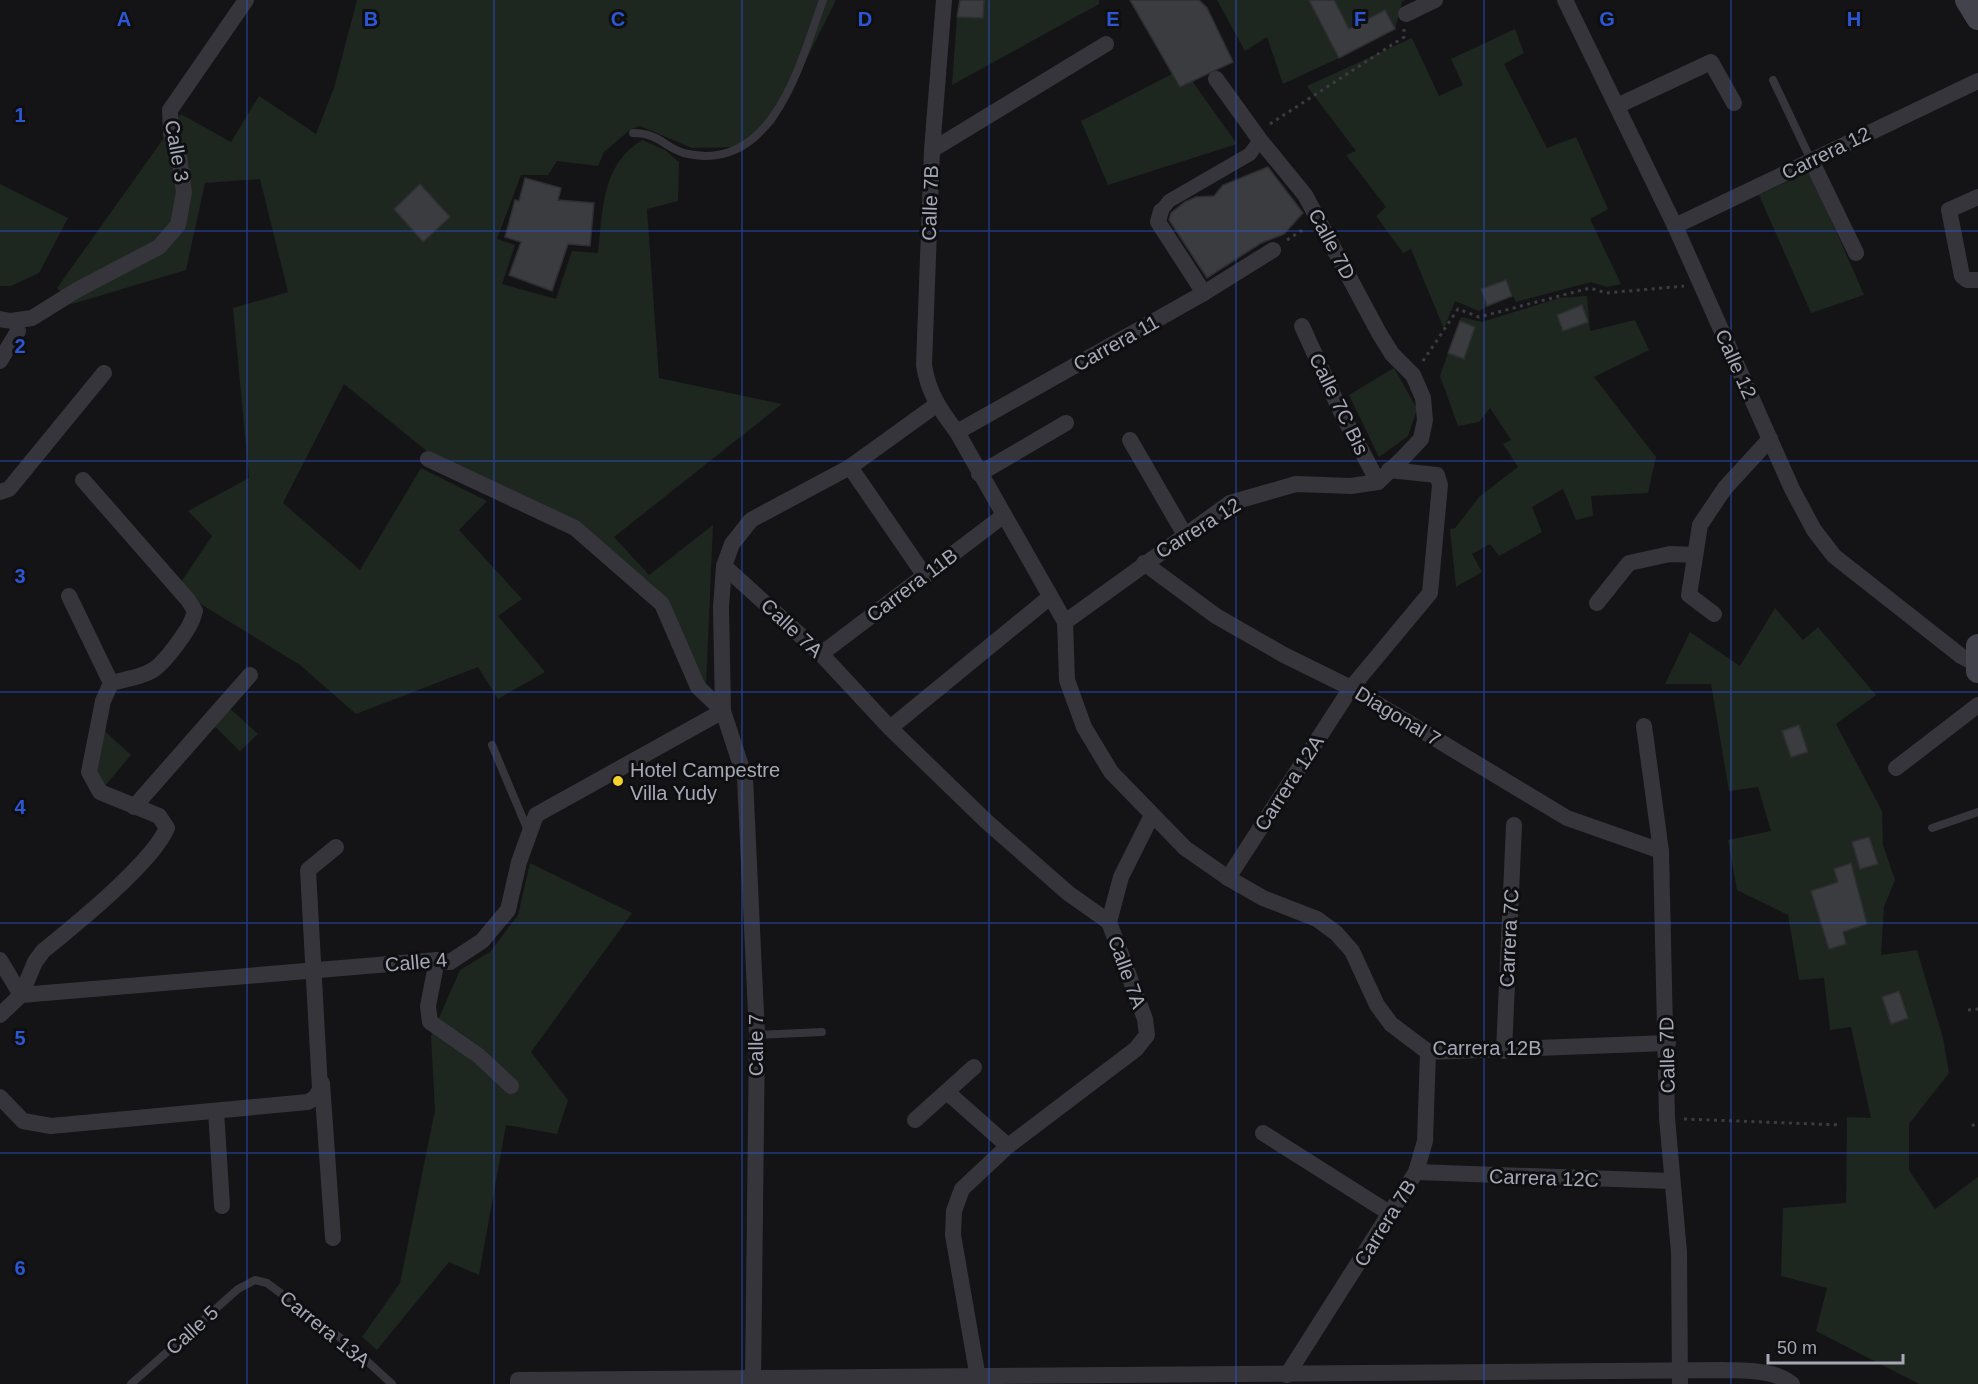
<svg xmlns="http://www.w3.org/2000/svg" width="1978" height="1384" viewBox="0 0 1978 1384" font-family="Arial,sans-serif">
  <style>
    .green { fill: #1e2620 }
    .building { fill: #3b3c40; stroke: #2f2e32; stroke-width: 1.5 }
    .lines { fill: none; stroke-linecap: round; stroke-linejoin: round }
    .path { stroke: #3b3c42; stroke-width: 3; stroke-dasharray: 3 4.5; stroke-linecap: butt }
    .service { stroke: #35353b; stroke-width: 8 }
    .pedestrian { stroke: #35353b; stroke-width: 14 }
    .minor { stroke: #35353b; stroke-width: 16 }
    .secondary { stroke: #43444b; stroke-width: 24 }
    .grid { fill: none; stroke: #2b57d5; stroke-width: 1.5; stroke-opacity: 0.55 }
    .poi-dot { fill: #f3d12e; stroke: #0f0f11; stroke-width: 2 }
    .labels { text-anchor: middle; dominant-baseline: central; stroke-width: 6; stroke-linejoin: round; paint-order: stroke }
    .street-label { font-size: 20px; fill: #a5a8b6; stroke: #0f0f11 }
    .poi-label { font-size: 20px; fill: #a5a8b6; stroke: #0f0f11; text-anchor: start }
    .grid-label { font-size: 20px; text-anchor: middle; font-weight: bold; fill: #2b57d5; stroke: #0f0f11; stroke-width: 6; stroke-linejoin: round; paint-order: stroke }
  </style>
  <rect width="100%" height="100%" fill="#141416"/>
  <!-- green -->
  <g class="green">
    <path d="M357,0H836L774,124L740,147L692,148L640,126L631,129L604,152L598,166L557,161L548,175H521L497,239L515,245L502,284L556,299L572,251L598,253C603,210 601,165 642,140L665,150L679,162L678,201L647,209L659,378L782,404L614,537L649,575L713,525L706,686L668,598L662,600L575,524L428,452L344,384L283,503L360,570L421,468L487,501L459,530L522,599L498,616L545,672L498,699L478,667L356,714L300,665L196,601L179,585L212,536L188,511L249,478L233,308L288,292L260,179L205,183L186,270L72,304L57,288L181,114L231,142L259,96L316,134L334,88Z"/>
    <polygon points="984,0 1099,0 1099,4 952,85 957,17"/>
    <polygon points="1217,0 1309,0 1339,58 1283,84 1267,37 1245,51"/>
    <polygon points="1334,0 1405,0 1402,2 1395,29 1385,10 1349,29"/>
    <polygon points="1515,29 1524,53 1504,64 1547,148 1576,137 1608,209 1590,219 1621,284 1607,287 1591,282 1516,302 1505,280 1481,289 1487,306 1479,311 1455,301 1444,329 1411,249 1403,253 1376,216 1386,207 1346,155 1356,151 1307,86 1412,38 1439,96 1463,85 1451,59"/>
    <polygon points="1174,73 1180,87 1192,81 1237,144 1108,185 1081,121"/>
    <polygon points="1810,171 1864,295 1811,313 1759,195"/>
    <polygon points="0,184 68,218 39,273 11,286 0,286"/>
    <polygon points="1587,296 1590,331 1635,320 1649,350 1594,377 1656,457 1648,493 1591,496 1593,516 1576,520 1563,489 1532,507 1542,532 1499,556 1490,544 1472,554 1482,572 1456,587 1450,529 1455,528 1480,496 1518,467 1503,444 1511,440 1490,408 1479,422 1458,426 1440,376 1448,353 1464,359 1475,328 1460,321 1461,317 1482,322 1559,298"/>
    <polygon points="1394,368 1417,409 1408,436 1379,457 1349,395"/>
    <polygon points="1775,608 1803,640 1818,627 1876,695 1836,724 1882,811 1883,845 1895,880 1884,907 1881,955 1917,950 1943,1038 1949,1073 1909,1124 1909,1170 1935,1209 1978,1177 1978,1384 1919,1384 1816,1331 1827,1288 1781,1276 1783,1208 1846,1203 1847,1117 1871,1118 1851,1027 1830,1030 1824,978 1799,980 1788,915 1737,890 1728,840 1771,831 1758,787 1729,791 1711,684 1665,684 1690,632 1740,666"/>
    <polygon points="225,704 258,734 240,751 209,721"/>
    <polygon points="98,725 131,755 100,792 89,772"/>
    <polygon points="530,863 632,913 531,1052 568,1100 557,1134 506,1125 479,1275 449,1262 377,1350 362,1337 400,1283 435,1110 431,1036 460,970 490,952 518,915"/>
  </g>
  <!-- building -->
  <g class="building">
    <polygon points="960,0 984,0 983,18 957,17"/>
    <polygon points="1130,0 1199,0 1207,8 1233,62 1180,87"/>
    <polygon points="1309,0 1334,0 1349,29 1385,10 1395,29 1339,58"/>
    <polygon points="1268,167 1303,213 1284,234 1261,243 1207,278 1169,220 1171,213 1185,202 1196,197 1214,196 1223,185"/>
    <polygon points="525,178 561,188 558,200 594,203 590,246 568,244 552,291 509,275 521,242 505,237 515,200 519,201"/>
    <polygon points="420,184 450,217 423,242 394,209"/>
    <polygon points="1506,280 1512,296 1487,306 1481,289"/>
    <polygon points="1582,305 1588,322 1563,331 1557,315"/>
    <polygon points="1460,321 1475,327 1464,359 1448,353"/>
    <polygon points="1799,725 1808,752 1791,757 1782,731"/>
    <polygon points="1869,837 1878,864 1860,869 1852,842"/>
    <polygon points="1851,863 1867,924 1843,932 1846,944 1829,949 1811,891 1838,882 1834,869"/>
    <polygon points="1899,991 1908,1018 1891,1024 1882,997"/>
  </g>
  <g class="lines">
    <!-- path -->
    <g class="path">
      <polyline points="1270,124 1404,37 1404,29"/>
      <polyline points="1287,240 1304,229"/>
      <polyline points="1423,361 1458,309 1479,317 1590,288 1606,293 1684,286"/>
      <polyline points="1968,1010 1978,1009"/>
      <polyline points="1684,1119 1841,1125"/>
      <polyline points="1972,1126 1978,1122"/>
    </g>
    <!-- service -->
    <g class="service">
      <polyline points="1773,80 1811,160"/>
      <path d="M633,133C661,133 666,150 688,154C774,172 801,61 823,0"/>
      <polyline points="492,745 529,833"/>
      <polyline points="1932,828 1978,812"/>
      <polyline points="757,1035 822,1032"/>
      <polyline points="131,1384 238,1289 255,1280 267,1283 346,1342 392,1384"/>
    </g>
    <!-- pedestrian -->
    <polyline class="pedestrian" points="1161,211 1169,201 1250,154 1260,140"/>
    <!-- minor -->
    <g class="minor">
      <path d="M944,0L932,150L924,365C928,392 940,410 957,432L1065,622L1067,680L1084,727L1111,772L1185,848L1228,878L1263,898L1317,919L1336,933L1352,951L1377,1005L1391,1024L1428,1052L1668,1043"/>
      <polyline points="1565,0 1675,226 1792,489 1814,530 1834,556 1961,656 1976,664"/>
      <polyline points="1406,14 1435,0"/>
      <polyline points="1617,106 1711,62 1734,103"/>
      <polyline points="932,150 1106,44"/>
      <polyline points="1811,160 1856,253"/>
      <polyline points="1978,197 1949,210 1962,276 1967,280 1978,280"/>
      <polyline points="1161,211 1158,222 1204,293"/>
      <polyline points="1675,226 1978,81"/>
      <polyline points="0,319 11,321 32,318 77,290 159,247 178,225 184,192 179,156 171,134 170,110 246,0"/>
      <polyline points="1302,326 1341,412 1378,482"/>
      <polyline points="0,361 18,331"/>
      <polyline points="957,432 1204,293 1273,250"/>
      <polyline points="1130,440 1185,535"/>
      <polyline points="428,459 575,528 662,604 698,687 723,711"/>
      <polyline points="850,467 925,576"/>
      <polyline points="979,474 1066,423"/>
      <path d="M83,480L188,600L195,611C192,623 187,630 180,640C155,675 152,673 111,683"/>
      <polyline points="0,492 9,489 104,373"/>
      <polyline points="1144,563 1216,616 1284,655 1351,688 1567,818 1661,851"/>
      <polyline points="724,566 821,654 890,728 986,821 1068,893 1109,922 1145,1019 1147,1035 1136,1049 1008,1146 962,1189 954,1211 953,1235 979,1384"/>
      <polyline points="1597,603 1629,563 1670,554 1695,555"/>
      <polyline points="1714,614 1689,595 1700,525 1725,488 1770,439"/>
      <polyline points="1065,622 1230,503 1296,484 1351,486 1378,482 1402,459 1421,439 1425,420 1423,398 1413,375 1392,354 1379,333 1305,195 1260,140 1216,79"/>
      <polyline points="821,654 1003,516"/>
      <polyline points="1644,726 1661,851 1667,1118 1679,1252 1680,1384"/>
      <polyline points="890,728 1050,597"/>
      <polyline points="1896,768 1978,705"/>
      <polyline points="134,807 250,675"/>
      <polyline points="1228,878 1351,688 1430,593 1440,485 1437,475 1389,470"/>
      <polyline points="1109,922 1121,877 1152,815"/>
      <polyline points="0,960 21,995"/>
      <polyline points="437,960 428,1006 430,1022 479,1056 511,1086"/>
      <path d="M21,995L35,962L43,951C75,925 152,863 167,828L159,816L100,792L89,772L103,701L111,683L69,596"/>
      <polyline points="0,1015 21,995 437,960 450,962 482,941 508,910 519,862 536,815 723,711"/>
      <polyline points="1504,1051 1514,825"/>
      <polyline points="322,1083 333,1238"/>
      <polyline points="947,1092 1008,1146"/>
      <polyline points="0,1097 23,1121 51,1126 308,1102 316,1097 320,1089 308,870 336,847"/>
      <polyline points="216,1111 222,1206"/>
      <polyline points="915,1120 974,1067"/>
      <polyline points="1263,1133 1391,1214"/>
      <polyline points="1416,1172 1671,1181"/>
      <polyline points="1287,1375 1416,1172 1425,1141 1428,1052"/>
      <path d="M518,1384V1380L1723,1370C1744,1371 1774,1369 1792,1384"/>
      <polyline points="753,1384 757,1035 745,778 723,711 721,607 724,566 732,544 751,520 850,467 936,405"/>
    </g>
    <!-- secondary -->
    <g class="secondary">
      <polyline points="1967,0 1978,18"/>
      <polyline points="1978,646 1978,671"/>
    </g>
  </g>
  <!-- grid -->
  <path class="grid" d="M247,0V1384M494,0V1384M742,0V1384M989,0V1384M1236,0V1384M1484,0V1384M1731,0V1384M0,231H1978M0,461H1978M0,692H1978M0,923H1978M0,1153H1978"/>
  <!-- markers -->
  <circle class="poi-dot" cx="618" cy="781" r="6"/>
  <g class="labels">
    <!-- street labels -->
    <g class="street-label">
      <text transform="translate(177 151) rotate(80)">Calle 3</text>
      <text transform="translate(1826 153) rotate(-26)">Carrera 12</text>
      <text transform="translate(930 203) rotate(-88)">Calle 7B</text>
      <text transform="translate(1332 244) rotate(62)">Calle 7D</text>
      <text transform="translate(1116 343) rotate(-29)">Carrera 11</text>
      <text transform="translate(1736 364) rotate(66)">Calle 12</text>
      <text transform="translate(1339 404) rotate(64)">Calle 7C Bis</text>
      <text transform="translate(1198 528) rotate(-32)">Carrera 12</text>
      <text transform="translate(912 585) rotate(-37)">Carrera 11B</text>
      <text transform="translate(792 628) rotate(43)">Calle 7A</text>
      <text transform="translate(1398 716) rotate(31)">Diagonal 7</text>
      <text transform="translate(1289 783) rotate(-57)">Carrera 12A</text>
      <text transform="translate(1509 938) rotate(-87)">Carrera 7C</text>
      <text transform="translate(416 962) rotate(-5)">Calle 4</text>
      <text transform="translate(1127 972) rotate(70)">Calle 7A</text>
      <text transform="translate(756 1045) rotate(-90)">Calle 7</text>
      <text x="1487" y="1048">Carrera 12B</text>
      <text transform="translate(1667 1055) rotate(-91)">Calle 7D</text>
      <text transform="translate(1544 1178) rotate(2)">Carrera 12C</text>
      <text transform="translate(1385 1223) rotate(-58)">Carrera 7B</text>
      <text transform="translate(325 1329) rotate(39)">Carrera 13A</text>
      <text transform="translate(192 1330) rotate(-42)">Calle 5</text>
    </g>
    <!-- poi labels -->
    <g class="poi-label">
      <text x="630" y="770">Hotel Campestre<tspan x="630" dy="23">Villa Yudy</tspan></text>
    </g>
  </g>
  <g class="grid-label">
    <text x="124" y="26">A</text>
    <text x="371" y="26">B</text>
    <text x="618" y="26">C</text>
    <text x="865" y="26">D</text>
    <text x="1113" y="26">E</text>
    <text x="1360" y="26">F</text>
    <text x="1607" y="26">G</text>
    <text x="1854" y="26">H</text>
    <text x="20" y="122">1</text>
    <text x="20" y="353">2</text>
    <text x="20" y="583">3</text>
    <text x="20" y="814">4</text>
    <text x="20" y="1045">5</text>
    <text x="20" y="1275">6</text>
  </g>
  <!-- scale -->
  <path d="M1768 1354v9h135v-9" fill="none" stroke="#a5a8b6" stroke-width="3"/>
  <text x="1777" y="1354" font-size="18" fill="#a5a8b6" stroke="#0f0f11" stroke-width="4.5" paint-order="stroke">50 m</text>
</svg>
